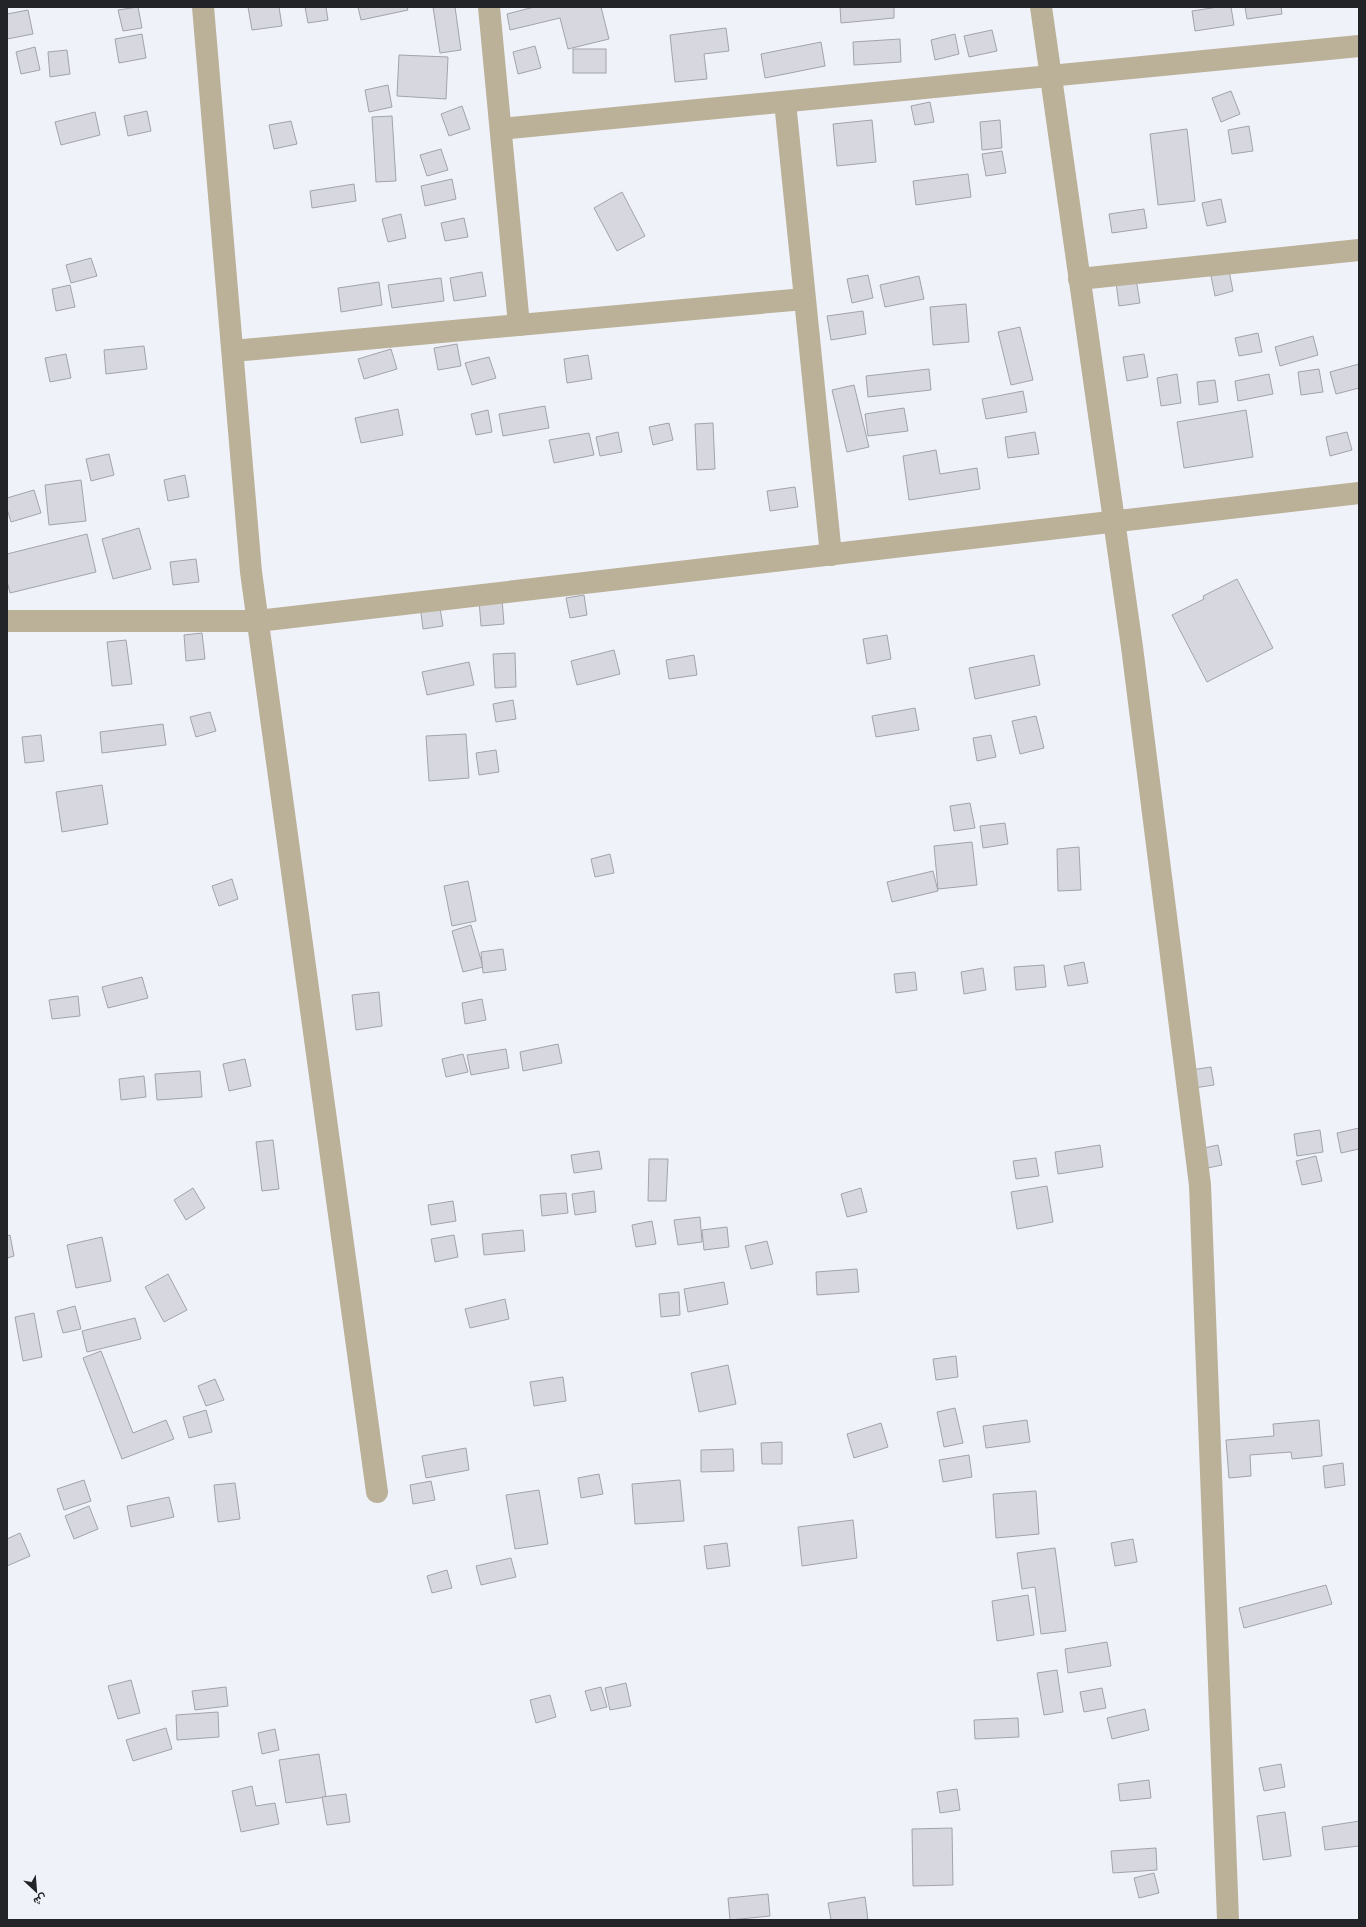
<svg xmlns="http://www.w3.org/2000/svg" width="1366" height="1927" viewBox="0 0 1366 1927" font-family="'Titillium Web',Vazirmatn,sans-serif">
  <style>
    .building { fill: #d6d7df; stroke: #a2a4ab }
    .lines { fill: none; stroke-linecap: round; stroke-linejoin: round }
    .street { stroke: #bbb199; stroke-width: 22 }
  </style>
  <rect width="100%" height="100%" fill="#f0f2fa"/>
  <!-- building -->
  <g class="building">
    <polygon points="138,7 142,28 123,31 118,10"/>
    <polygon points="248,7 279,7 282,26 252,30"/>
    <polygon points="305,7 326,7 328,20 308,23"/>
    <polygon points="358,7 407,7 408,10 361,20"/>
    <polygon points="433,7 455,7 461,50 440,53"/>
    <polygon points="534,7 601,7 609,39 568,49 560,18 510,30 507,14"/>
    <polygon points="840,7 894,7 894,18 841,23"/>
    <polygon points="1218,7 1231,7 1234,25 1195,31 1192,11"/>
    <polygon points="1245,7 1281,7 1282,14 1247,19"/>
    <polygon points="28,10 33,34 7,39 7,14"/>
    <polygon points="726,28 729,51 704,54 707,79 675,82 670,35"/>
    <polygon points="992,30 997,51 969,57 964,36"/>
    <polygon points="142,34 146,58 119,63 115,39"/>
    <polygon points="955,34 959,54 935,60 931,40"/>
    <polygon points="900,39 901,62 854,65 853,42"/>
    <polygon points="821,42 825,66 765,78 761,54"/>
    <polygon points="535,46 541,68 518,74 513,52"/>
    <polygon points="35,47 40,70 21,74 16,52"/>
    <rect x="573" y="49" width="33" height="24"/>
    <polygon points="67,50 70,74 50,77 48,52"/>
    <polygon points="399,55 448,57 446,99 397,96"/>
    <polygon points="388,85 392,107 369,112 365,90"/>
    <polygon points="1231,91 1240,114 1221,122 1212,98"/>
    <polygon points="930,102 934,122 915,125 911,106"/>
    <polygon points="462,106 470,129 449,136 441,114"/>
    <polygon points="147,111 151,131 128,136 124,116"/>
    <polygon points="95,112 100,135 61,145 55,122"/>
    <polygon points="392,116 396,181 376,182 372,117"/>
    <polygon points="872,120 876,162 837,166 833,124"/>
    <polygon points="1000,120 1002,148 982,150 980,122"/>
    <polygon points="291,121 297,144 274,149 269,125"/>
    <polygon points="1249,126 1253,151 1232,154 1228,130"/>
    <polygon points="1187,129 1195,201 1158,205 1150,134"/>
    <polygon points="441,149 448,170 427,176 420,155"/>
    <polygon points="1002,151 1006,173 986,176 982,154"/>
    <polygon points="968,174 971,197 916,205 913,181"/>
    <polygon points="452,179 456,199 425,206 421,186"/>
    <polygon points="354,184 356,201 312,208 310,191"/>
    <polygon points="622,192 645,236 617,251 594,208"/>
    <polygon points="1221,199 1226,222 1207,226 1202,203"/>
    <polygon points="1144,209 1147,228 1112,233 1109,214"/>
    <polygon points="401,214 406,238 388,242 382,219"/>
    <polygon points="464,218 468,237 445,241 441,223"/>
    <polygon points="91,258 97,276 71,283 66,265"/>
    <polygon points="1229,271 1233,291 1215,296 1211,276"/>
    <polygon points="482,272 486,296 454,301 450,278"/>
    <polygon points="868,275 873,298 852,303 847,279"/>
    <polygon points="919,276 924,299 885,307 880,285"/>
    <polygon points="441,278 444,301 392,308 388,285"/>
    <polygon points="1136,279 1140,303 1119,306 1116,282"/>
    <polygon points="379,282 382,305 341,312 338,288"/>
    <polygon points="70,285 75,307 56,311 52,289"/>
    <polygon points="966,304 969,342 933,345 930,307"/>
    <polygon points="863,311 866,334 831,340 827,316"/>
    <polygon points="1020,327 1033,380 1011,385 998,332"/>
    <polygon points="1258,333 1262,352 1239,356 1235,338"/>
    <polygon points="1313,336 1318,355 1280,366 1275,347"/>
    <polygon points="457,344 461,366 438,370 434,348"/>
    <polygon points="144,346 147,369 106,374 104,350"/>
    <polygon points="391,349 397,369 364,379 358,359"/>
    <polygon points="66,354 71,378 50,382 45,358"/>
    <polygon points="1144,354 1148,377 1127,381 1123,357"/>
    <polygon points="588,355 592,379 567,383 564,359"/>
    <polygon points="489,357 496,378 472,385 465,363"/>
    <polygon points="1359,364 1359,388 1336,394 1330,372"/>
    <polygon points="929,369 931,390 868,397 866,376"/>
    <polygon points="1319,369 1323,392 1301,395 1298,372"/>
    <polygon points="1177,374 1181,403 1161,406 1157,378"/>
    <polygon points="1269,374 1273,394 1238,401 1235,381"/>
    <polygon points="1215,380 1218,402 1199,405 1197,382"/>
    <polygon points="854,385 869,447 847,452 832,390"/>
    <polygon points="1023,391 1027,412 986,419 982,399"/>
    <polygon points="545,406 549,428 503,436 499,414"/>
    <polygon points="904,408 908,431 868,436 865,414"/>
    <polygon points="398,409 403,435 361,443 355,418"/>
    <polygon points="488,410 492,432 476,435 471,414"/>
    <polygon points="1246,410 1253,457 1184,468 1177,422"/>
    <polygon points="669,423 673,440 653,445 649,427"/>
    <polygon points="713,423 715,469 697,470 695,424"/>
    <polygon points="618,432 622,452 600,456 596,437"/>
    <polygon points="1035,432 1039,454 1008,458 1005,437"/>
    <polygon points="1347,432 1352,450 1330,456 1326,437"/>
    <polygon points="589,433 594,455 554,463 549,440"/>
    <polygon points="936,450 940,474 977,468 980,489 909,500 903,456"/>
    <polygon points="109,454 114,475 91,481 86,459"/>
    <polygon points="185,475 189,497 168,501 164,480"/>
    <polygon points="81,480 86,521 49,525 45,485"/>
    <polygon points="795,487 798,507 770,511 767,491"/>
    <polygon points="34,490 41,513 11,522 7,509 7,498"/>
    <polygon points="139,528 151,569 113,579 102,539"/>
    <polygon points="87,534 96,572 10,593 7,581 7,554"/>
    <polygon points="196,559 199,582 173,585 170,562"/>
    <polygon points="1237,579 1273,648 1207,682 1172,615 1204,599 1203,596"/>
    <polygon points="584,595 587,615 570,618 566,598"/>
    <polygon points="502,599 504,624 481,626 479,600"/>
    <polygon points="439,602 443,626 423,629 420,605"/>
    <polygon points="202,633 205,659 186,661 184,635"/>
    <polygon points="887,635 891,659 867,664 863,639"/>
    <polygon points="126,640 132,684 112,686 107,642"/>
    <polygon points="614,650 620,674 577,685 571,661"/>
    <polygon points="515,653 516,687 495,688 493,654"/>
    <polygon points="694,655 697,675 669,679 666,660"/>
    <polygon points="1034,655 1040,685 975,699 969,668"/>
    <polygon points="469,662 474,685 427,695 422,672"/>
    <polygon points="513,700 516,719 496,722 493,704"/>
    <polygon points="915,708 919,730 876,737 872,716"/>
    <polygon points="210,712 216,731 196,737 190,717"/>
    <polygon points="1036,716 1044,748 1020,754 1012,721"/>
    <polygon points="163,724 166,745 102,753 100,732"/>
    <polygon points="466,734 469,778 429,781 426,736"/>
    <polygon points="41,735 44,761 25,763 22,737"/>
    <polygon points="991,735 996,757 977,761 973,738"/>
    <polygon points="496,750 499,772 479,775 476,753"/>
    <polygon points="102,785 108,824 62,832 56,792"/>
    <polygon points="970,803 975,828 954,831 950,806"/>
    <polygon points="1005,823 1008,844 983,848 980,826"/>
    <polygon points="972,842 977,885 938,889 934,846"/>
    <polygon points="1079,847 1081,890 1058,891 1057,849"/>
    <polygon points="610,854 614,873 595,877 591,859"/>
    <polygon points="933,871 938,891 892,902 887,882"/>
    <polygon points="232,879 238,899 219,906 212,886"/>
    <polygon points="468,881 476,921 452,926 444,886"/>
    <polygon points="471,925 483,967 463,972 452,931"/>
    <polygon points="503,949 506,970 483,973 481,952"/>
    <polygon points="1084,962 1088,983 1068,986 1064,966"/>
    <polygon points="1044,965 1046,987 1016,990 1014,967"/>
    <polygon points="983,968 986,990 964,994 961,972"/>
    <polygon points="915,972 917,990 896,993 894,974"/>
    <polygon points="142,977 148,998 108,1008 102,987"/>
    <polygon points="379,992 382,1026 356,1030 352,995"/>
    <polygon points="78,996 80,1016 52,1019 49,1000"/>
    <polygon points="482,999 486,1020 465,1024 462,1003"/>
    <polygon points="558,1044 562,1063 523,1071 520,1052"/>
    <polygon points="506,1049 509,1068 471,1075 467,1055"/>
    <polygon points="463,1054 468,1072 446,1077 442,1059"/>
    <polygon points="245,1059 251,1086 229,1091 223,1064"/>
    <polygon points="1211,1067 1214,1085 1194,1088 1191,1070"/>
    <polygon points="200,1071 202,1097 157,1100 155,1074"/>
    <polygon points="144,1076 146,1097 121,1100 119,1079"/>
    <polygon points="1359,1128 1359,1149 1341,1153 1337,1133"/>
    <polygon points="1320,1130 1323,1152 1297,1156 1294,1134"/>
    <polygon points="273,1140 279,1189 262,1191 256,1142"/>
    <polygon points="1100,1145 1103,1167 1058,1174 1055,1152"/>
    <polygon points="1218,1145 1222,1165 1203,1169 1199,1149"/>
    <polygon points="599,1151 602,1169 574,1173 571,1155"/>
    <polygon points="1316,1156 1322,1181 1302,1185 1296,1161"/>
    <polygon points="1036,1158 1039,1176 1016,1179 1013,1161"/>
    <polygon points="649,1159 668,1159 666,1201 648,1201"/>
    <polygon points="1047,1186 1053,1222 1017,1229 1011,1192"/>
    <polygon points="193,1188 205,1208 186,1220 174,1200"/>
    <polygon points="861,1188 867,1212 847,1217 841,1194"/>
    <polygon points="594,1191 596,1212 575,1215 572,1194"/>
    <polygon points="566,1193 568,1213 542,1216 540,1195"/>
    <polygon points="453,1201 456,1221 431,1225 428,1205"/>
    <polygon points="700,1217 702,1242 678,1245 674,1220"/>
    <polygon points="652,1221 656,1244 636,1247 632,1225"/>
    <polygon points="727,1227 729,1247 704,1250 702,1230"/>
    <polygon points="523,1230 525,1251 484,1255 482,1234"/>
    <polygon points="10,1235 14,1256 7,1258 7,1236"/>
    <polygon points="454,1235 458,1257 435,1262 431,1239"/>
    <polygon points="102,1237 111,1281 76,1288 67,1245"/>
    <polygon points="767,1241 773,1264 751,1269 745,1246"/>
    <polygon points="857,1269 859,1292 817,1295 816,1272"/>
    <polygon points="168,1274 187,1310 164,1322 145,1287"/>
    <polygon points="724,1282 728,1304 688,1312 684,1289"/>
    <polygon points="679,1292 680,1315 661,1317 659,1294"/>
    <polygon points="505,1299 509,1319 470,1328 465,1309"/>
    <polygon points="75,1306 81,1329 63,1333 57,1311"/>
    <polygon points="34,1313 42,1357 23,1361 15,1317"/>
    <polygon points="135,1318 141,1339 87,1352 82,1331"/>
    <polygon points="101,1351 133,1433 166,1420 174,1439 122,1459 83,1358"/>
    <polygon points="956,1356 958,1377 936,1380 933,1359"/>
    <polygon points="728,1365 736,1404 699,1412 691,1373"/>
    <polygon points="563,1377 566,1401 534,1406 530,1382"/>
    <polygon points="215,1379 224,1400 206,1406 198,1386"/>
    <polygon points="955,1408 963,1443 944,1447 937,1412"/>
    <polygon points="206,1410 212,1432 189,1438 183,1417"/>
    <polygon points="1027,1420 1030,1442 986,1448 983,1426"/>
    <polygon points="1319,1420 1322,1456 1292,1459 1291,1452 1250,1455 1251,1476 1229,1478 1226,1440 1274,1436 1273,1424"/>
    <polygon points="881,1423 888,1447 854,1458 847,1434"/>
    <polygon points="782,1442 782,1464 762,1464 761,1443"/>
    <polygon points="466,1448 469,1470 426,1478 422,1456"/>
    <polygon points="733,1449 734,1471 701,1472 701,1450"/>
    <polygon points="969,1455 972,1477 943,1482 939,1460"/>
    <polygon points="1343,1463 1345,1485 1325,1488 1323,1466"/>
    <polygon points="599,1474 603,1494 581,1498 578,1478"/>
    <polygon points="84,1480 91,1501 64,1510 57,1489"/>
    <polygon points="680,1480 684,1521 635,1524 632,1484"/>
    <polygon points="431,1481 435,1500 413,1504 410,1485"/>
    <polygon points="235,1483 240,1519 218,1522 214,1485"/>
    <polygon points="539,1490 548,1544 515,1549 506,1495"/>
    <polygon points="1036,1491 1039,1534 996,1538 993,1494"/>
    <polygon points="169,1497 174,1517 131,1527 127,1506"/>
    <polygon points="89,1506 98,1529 74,1539 65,1516"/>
    <polygon points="853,1520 857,1558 802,1566 798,1527"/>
    <polygon points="20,1533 30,1556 7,1566 7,1539"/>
    <polygon points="1133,1539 1137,1562 1115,1566 1111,1543"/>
    <polygon points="727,1543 730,1566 707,1569 704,1546"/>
    <polygon points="1055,1548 1066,1631 1041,1634 1035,1587 1022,1589 1017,1553"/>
    <polygon points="511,1558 516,1577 481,1585 476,1566"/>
    <polygon points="447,1570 452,1588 432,1593 427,1576"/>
    <polygon points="1326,1585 1332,1604 1244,1628 1239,1608"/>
    <polygon points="1028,1595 1034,1635 997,1641 992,1601"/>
    <polygon points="1107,1642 1111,1666 1068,1673 1065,1649"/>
    <polygon points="1057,1670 1063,1712 1044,1715 1037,1673"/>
    <polygon points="131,1680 140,1713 118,1719 108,1686"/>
    <polygon points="626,1683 631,1706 610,1710 605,1688"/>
    <polygon points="226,1687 228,1706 195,1710 192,1691"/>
    <polygon points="601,1687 607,1707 591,1711 585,1691"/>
    <polygon points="1102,1688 1106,1708 1084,1712 1080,1692"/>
    <polygon points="550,1695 556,1717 536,1723 530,1700"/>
    <polygon points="1145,1709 1149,1730 1112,1739 1107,1718"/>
    <polygon points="218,1712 219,1737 177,1740 176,1715"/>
    <polygon points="1018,1718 1019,1737 975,1739 974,1720"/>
    <polygon points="166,1728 172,1749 133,1761 126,1740"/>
    <polygon points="275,1729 279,1750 262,1754 258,1733"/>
    <polygon points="319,1754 326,1797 286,1803 279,1760"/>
    <polygon points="1281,1764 1285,1787 1264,1791 1259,1768"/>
    <polygon points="1149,1780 1151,1798 1120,1801 1118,1784"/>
    <polygon points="252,1786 256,1806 275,1803 279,1824 241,1832 232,1791"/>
    <polygon points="957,1789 960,1810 940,1813 937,1792"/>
    <polygon points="346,1794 350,1822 327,1825 322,1797"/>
    <polygon points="1285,1812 1291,1856 1263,1860 1257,1816"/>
    <polygon points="1359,1821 1359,1846 1325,1850 1322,1827"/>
    <polygon points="952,1828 953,1885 913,1886 912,1829"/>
    <polygon points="1156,1848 1157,1870 1113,1873 1111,1851"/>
    <polygon points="1154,1873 1159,1893 1139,1898 1134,1878"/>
    <polygon points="768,1894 770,1916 730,1920 728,1898"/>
    <polygon points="865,1897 868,1920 831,1920 828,1903"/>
  </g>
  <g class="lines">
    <!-- street -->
    <g class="street">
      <polyline points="203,7 251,572 377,1492"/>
      <polyline points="489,7 519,325"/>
      <polyline points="1041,7 1132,647 1200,1185 1228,1920"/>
      <polyline points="785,102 831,555"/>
      <polyline points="501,129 1359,46"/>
      <polyline points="1079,279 1359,250"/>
      <polyline points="233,351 804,299"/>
      <polyline points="7,621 258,621 1359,493"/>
    </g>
  </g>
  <!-- border -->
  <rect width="1366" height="1927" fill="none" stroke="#232427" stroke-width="16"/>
  <!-- north arrow -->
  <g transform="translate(36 1891) rotate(154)" stroke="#f0f2fa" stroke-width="3" paint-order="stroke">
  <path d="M0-3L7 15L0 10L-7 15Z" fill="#232427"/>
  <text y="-6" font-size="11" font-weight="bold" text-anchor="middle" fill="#232427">ش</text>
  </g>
</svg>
